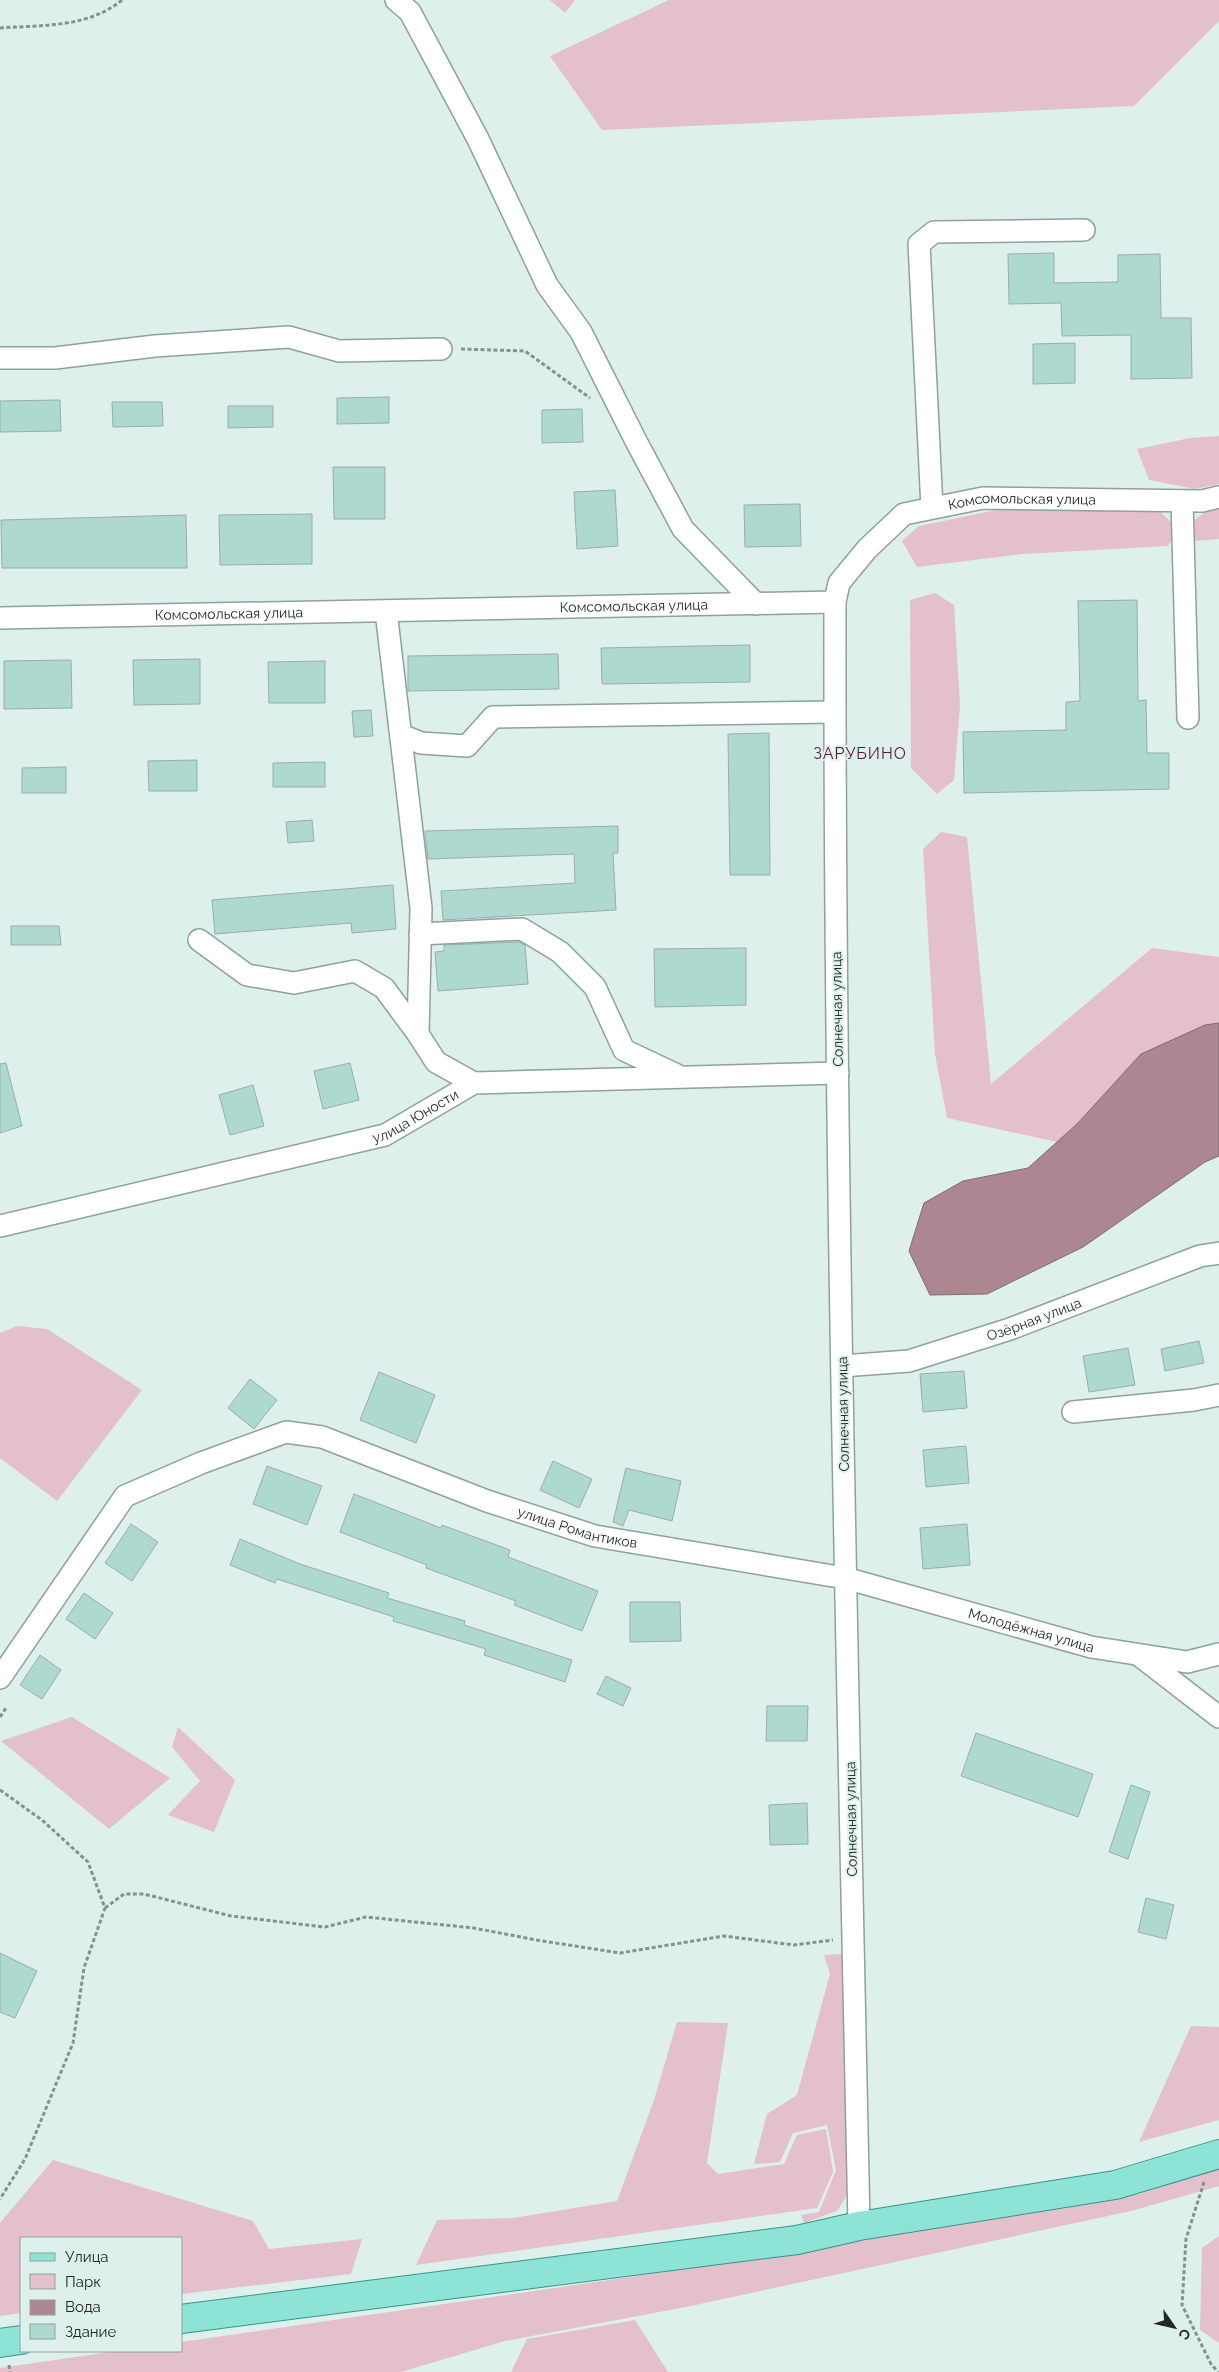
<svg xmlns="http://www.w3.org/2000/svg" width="1219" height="2372" viewBox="0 0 1219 2372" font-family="Raleway,sans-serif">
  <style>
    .green { fill: #e3c0cb }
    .water { fill: #ac8792; stroke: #826a72 }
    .building { fill: #add9d0; stroke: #9bada9 }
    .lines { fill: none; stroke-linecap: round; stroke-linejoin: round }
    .minor-casing { stroke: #8fa09d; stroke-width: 24 }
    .major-casing { stroke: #369588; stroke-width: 30 }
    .path { stroke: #84918e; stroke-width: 3; stroke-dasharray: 4 2.5; stroke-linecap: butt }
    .minor { stroke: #fff; stroke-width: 21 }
    .major { stroke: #8ee3d7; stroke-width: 28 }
    .labels { text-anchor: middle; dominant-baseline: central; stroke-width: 4; stroke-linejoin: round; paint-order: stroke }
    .street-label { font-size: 14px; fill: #212826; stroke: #def0ec }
    .quarter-label { font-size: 16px; letter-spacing: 1px; fill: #581733; stroke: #def0ec }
  </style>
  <rect width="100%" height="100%" fill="#def0ec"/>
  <!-- green -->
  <g class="green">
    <polygon points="550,0 575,0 565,13"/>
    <polygon points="669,0 1219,0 1219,21 1134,106 602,130 550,56"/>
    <polygon points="1219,436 1219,484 1195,489 1149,480 1137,449 1190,438"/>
    <polygon points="1219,508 1219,539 1195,541 1190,524 1206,511"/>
    <polygon points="1001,509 1161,512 1178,530 1168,546 1023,554 917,567 902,541 919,526"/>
    <polygon points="935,593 954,605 960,706 954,780 937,794 911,768 910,600"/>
    <polygon points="941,832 967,837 991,1084 1152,948 1219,957 1219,1023 1205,1025 1057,1142 947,1118 935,1054 923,849"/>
    <polygon points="17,1326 47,1329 142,1390 57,1501 0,1458 0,1333"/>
    <polygon points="72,1717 170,1778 109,1829 1,1741"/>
    <polygon points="178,1727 235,1780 214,1832 168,1815 200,1781 172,1747"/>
    <polygon points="842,1954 850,2191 837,2211 804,2223 801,2215 819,2212 836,2170 827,2125 793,2133 780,2162 754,2164 767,2114 797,2095 830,1974 824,1955"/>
    <polygon points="677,2022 728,2023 707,2163 718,2174 784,2164 797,2135 826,2129 833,2172 817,2208 416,2265 437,2220 513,2218 617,2201 654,2100"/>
    <polygon points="1191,2026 1219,2027 1219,2120 1139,2142"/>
    <polygon points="53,2160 253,2221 269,2249 362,2239 351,2274 181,2294 181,2238 21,2238 21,2313 0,2316 0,2223"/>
    <polygon points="1219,2167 1219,2186 1131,2211 686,2307 505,2341 401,2372 0,2372 0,2368 117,2351 181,2351 181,2342 720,2264 1140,2194"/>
    <polygon points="1219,2236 1219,2343 1200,2330 1202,2248"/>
    <polygon points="635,2320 668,2372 511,2372 527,2339"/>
  </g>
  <!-- water -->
  <polygon class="water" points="1219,1023 1219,1156 1205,1162 1083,1247 987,1294 930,1295 909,1251 924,1203 963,1181 1028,1168 1077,1124 1141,1054 1205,1025"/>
  <!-- building -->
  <g class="building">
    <polygon points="1054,253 1054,283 1118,282 1118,255 1160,254 1161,318 1191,318 1192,378 1131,379 1131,335 1062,336 1061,303 1009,304 1008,254"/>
    <polygon points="1075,343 1075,383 1033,384 1033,344"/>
    <polygon points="389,397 389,423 337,424 337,398"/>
    <polygon points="60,400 61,431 0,432 0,401"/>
    <polygon points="112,402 162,402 163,426 113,427"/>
    <polygon points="228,406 273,406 273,427 228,428"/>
    <polygon points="582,409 583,442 542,443 542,410"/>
    <polygon points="333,467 385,467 385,519 334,519"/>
    <polygon points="615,490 618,546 577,549 574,492"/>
    <polygon points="800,504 801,546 745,547 744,505"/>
    <polygon points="312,514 312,564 220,565 219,515"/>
    <polygon points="186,515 187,568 2,568 1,520"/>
    <polygon points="1137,600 1138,701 1146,700 1147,753 1169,753 1169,789 964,793 963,732 1066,730 1066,702 1080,701 1078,601"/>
    <polygon points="750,645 750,682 602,684 601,648"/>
    <polygon points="558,654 559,689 408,691 408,656"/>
    <polygon points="200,659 200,704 134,705 133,660"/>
    <polygon points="71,660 72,708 4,709 4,661"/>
    <polygon points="325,661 325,703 269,703 268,662"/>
    <polygon points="371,710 373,736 354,737 352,711"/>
    <polygon points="769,733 770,875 730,875 728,734"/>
    <polygon points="197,760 197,791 149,791 148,761"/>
    <polygon points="325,762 325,787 273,787 273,763"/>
    <polygon points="66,767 66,793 22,793 22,768"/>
    <polygon points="312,820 314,841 288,843 286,822"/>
    <polygon points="618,826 618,853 613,853 616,910 443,920 441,891 575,883 574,854 428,859 425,831"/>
    <polygon points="393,885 396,929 352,933 351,923 215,934 212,900"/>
    <polygon points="11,926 59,926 61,945 11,945"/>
    <polygon points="519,942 525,945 528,984 438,991 435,952 444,951 444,945"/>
    <polygon points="746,948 746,1005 655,1007 654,949"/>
    <polygon points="6,1063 22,1126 0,1133 0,1064"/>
    <polygon points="350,1063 359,1100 323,1109 314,1071"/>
    <polygon points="253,1085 264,1126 230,1135 219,1095"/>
    <polygon points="1199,1341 1204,1363 1165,1371 1161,1349"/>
    <polygon points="1128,1348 1135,1385 1089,1392 1083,1356"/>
    <polygon points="964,1371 967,1408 923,1412 920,1374"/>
    <polygon points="379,1372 435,1395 416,1443 360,1420"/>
    <polygon points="250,1379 277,1400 254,1429 228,1408"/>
    <polygon points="966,1446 969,1483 926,1487 923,1450"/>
    <polygon points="553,1461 592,1479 579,1508 540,1490"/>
    <polygon points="267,1466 322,1486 307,1525 253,1504"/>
    <polygon points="626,1468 681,1481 672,1521 629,1510 623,1526 613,1522"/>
    <polygon points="354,1494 441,1528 442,1525 510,1550 508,1557 598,1591 582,1631 514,1605 516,1601 426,1568 427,1565 340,1532"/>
    <polygon points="131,1524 158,1542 132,1581 105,1563"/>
    <polygon points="967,1524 970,1565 923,1569 920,1528"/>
    <polygon points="240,1539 300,1564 389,1593 387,1598 465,1621 464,1625 572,1660 565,1682 484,1655 486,1649 393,1621 394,1617 277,1579 275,1583 230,1565"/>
    <polygon points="84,1593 113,1613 95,1639 66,1619"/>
    <polygon points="630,1602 680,1602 681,1641 630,1642"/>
    <polygon points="40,1655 61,1670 42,1699 20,1685"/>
    <polygon points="606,1676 631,1688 623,1706 597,1694"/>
    <polygon points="767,1706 808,1706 807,1741 766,1741"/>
    <polygon points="976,1733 1093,1774 1078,1817 961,1776"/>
    <polygon points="1131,1785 1150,1792 1128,1859 1109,1852"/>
    <polygon points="807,1803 808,1844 770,1845 769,1805"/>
    <polygon points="1146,1898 1174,1905 1166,1939 1138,1932"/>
    <polygon points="0,1953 37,1971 15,2018 0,2012"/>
  </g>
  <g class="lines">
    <!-- minor casing -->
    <g class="minor-casing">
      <g id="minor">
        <polyline points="396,0 410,12 478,139 547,285 581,332 637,443 683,529 756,604"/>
        <polyline points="0,358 55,358 155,346 289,337 339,351 441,349"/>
        <polyline points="1182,501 1188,718"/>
        <polyline points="932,508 919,244 934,232 1084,230"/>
        <polyline points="386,611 421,908 418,1034 436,1062 474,1083"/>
        <path id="s1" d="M0,618L835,602"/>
        <polyline points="401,735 421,743 467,746 493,717 835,712"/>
        <polyline points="420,934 522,929 560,952 595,987 624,1050 677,1075"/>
        <polyline points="199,940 247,975 294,983 355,971 384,988 418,1034"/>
        <path id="s2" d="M0,1226L385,1135L474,1083L838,1073"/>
        <path id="s3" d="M842,1366L909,1361L1010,1329L1200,1256L1219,1253"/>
        <polyline points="1073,1412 1194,1400 1219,1395"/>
        <polyline points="1140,1656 1219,1717"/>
        <path id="s4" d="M0,1678L125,1496L201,1463L286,1432L322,1437L487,1501L595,1536L845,1578L1091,1647L1187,1662L1219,1654"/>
        <path id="s5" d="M859,2226C848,1685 834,1144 835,602L839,583L867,549L904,514L983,498L1202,501L1219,497"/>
      </g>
    </g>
    <!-- major casing -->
    <g class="major-casing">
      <g id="major">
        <polyline points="181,2319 797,2240 859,2226 1115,2185 1219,2154"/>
        <polyline points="0,2343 21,2340"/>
      </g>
    </g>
    <!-- path -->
    <g class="path">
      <path d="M0,28C42,25 88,28 122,0"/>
      <polyline points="461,349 525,351 590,398"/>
      <polyline points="0,1717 6,1708"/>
      <polyline points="0,1790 42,1820 88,1862 105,1908 84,1968 73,2043 25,2159 0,2199"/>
      <polyline points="105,1908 124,1894 144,1894 231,1916 325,1927 366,1917 474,1928 536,1940 620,1953 724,1936 794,1945 833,1940"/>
      <polyline points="1204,2182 1186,2239 1182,2305 1211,2364 1218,2372"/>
      <polyline points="9,2365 10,2372"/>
    </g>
    <!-- minor -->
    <use href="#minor" class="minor"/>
    <!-- major -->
    <use href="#major" class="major"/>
  </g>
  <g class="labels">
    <!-- street labels -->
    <g class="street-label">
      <text stroke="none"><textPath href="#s5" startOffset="1858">Комсомольская улица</textPath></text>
      <text stroke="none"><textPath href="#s1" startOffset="634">Комсомольская улица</textPath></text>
      <text stroke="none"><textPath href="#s1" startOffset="229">Комсомольская улица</textPath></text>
      <text transform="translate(837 1009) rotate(-91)">Солнечная улица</text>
      <text stroke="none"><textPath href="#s2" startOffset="431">улица Юности</textPath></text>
      <text stroke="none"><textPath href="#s3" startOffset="199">Озёрная улица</textPath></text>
      <text transform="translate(843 1414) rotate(-91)">Солнечная улица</text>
      <text stroke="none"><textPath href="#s4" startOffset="702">улица Романтиков</textPath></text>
      <text stroke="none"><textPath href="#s4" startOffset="1168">Молодёжная улица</textPath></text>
      <text transform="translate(851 1819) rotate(-91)">Солнечная улица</text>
    </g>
    <!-- quarter labels -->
    <g class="quarter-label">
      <text x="860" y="753">ЗАРУБИНО</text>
    </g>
  </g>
  <!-- legend -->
  <rect x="20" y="2237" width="162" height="115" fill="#def0ec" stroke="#92a09d"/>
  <rect x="30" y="2253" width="25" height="8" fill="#8ee3d7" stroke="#92a09d"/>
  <text x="65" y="2262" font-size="15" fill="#212826">Улица</text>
  <rect x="30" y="2274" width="25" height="15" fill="#e3c0cb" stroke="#92a09d"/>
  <text x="65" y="2287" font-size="15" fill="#212826">Парк</text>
  <rect x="30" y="2300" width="25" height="15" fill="#ac8792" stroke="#92a09d"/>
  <text x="65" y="2312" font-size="15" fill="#212826">Вода</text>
  <rect x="30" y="2324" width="25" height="15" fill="#add9d0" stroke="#92a09d"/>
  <text x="65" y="2337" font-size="15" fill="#212826">Здание</text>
  <!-- north arrow -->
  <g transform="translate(1174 2327) rotate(124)" stroke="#def0ec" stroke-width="4" paint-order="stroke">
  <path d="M0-4L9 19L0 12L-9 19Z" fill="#212826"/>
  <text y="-8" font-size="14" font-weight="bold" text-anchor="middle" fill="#212826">С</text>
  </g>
</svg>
